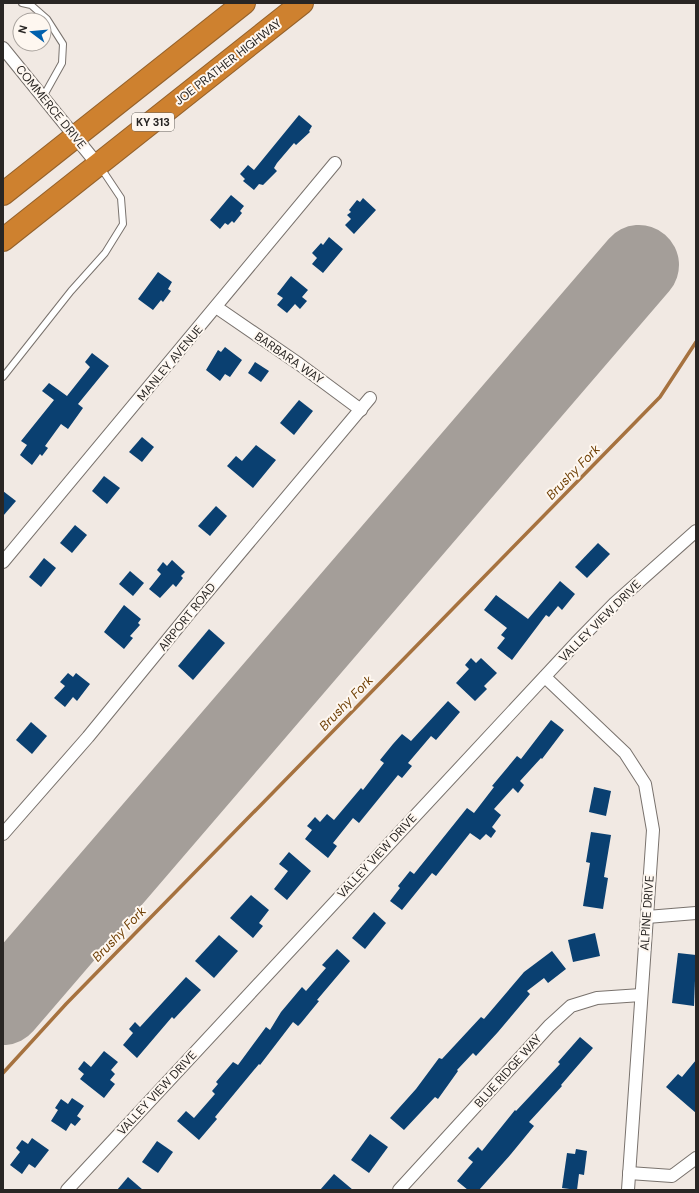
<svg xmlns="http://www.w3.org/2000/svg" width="699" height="1193" viewBox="0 0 699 1193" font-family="'DM Sans',sans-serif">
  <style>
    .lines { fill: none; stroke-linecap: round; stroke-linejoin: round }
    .stream { stroke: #a6723f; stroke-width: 3.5 }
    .runway { stroke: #a49e99; stroke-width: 80 }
    .building { fill: #0a4071 }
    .lane-casing { stroke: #79726d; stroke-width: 8 }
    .street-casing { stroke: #79726d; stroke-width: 14 }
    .highway-casing { stroke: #94612b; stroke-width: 24 }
    .lane { stroke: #fff; stroke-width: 6 }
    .street { stroke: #fff; stroke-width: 12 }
    .highway { stroke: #ce812f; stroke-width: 22 }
    .labels { text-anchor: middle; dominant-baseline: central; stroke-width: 4; stroke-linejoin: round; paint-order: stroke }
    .shield { fill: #fef7f0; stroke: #696561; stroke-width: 1 }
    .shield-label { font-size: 11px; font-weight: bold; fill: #292624 }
    .street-label { font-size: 12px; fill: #292624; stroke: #fef7f0 }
    .water-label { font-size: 13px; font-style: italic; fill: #714208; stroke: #fef7f0 }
  </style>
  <rect width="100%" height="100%" fill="#f1e9e3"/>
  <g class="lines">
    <!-- stream -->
    <polyline class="stream" points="3,1073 66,1004 660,397 696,342"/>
    <!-- runway -->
    <polyline class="runway" points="3,1005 639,265"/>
  </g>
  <!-- building -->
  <g class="building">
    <polygon points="299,115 312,126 309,131 310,132 296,145 294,143 277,163 274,168 277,171 263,185 259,184 254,190 243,181 245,179 240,174 248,165 254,170"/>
    <polygon points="231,195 244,206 240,211 242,213 234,223 232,221 228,225 225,223 220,229 210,220"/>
    <polygon points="363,198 376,210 354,234 345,225 351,219 347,215 351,212 349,210 357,200 360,202"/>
    <polygon points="329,237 343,249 323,273 312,264 317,258 312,253 321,243 323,245"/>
    <polygon points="158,272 172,282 168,289 171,291 163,302 161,300 153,310 138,299"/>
    <polygon points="291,276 308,290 302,297 307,301 300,309 295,304 287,313 277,305 283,298 277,294"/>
    <polygon points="225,347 242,360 230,377 225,374 220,381 206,370 218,350 221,352"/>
    <polygon points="92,353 109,366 78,404 83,408 68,429 61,424 45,446 48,448 42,456 40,454 32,465 20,455 27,445 21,441 54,400 42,391 49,383 67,396 90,367 85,362"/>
    <polygon points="255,362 269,371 261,382 248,373"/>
    <polygon points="299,400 313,411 294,435 280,423"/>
    <polygon points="142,437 154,447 142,462 129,452"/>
    <polygon points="256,445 276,460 253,488 227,466 236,456 242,461"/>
    <polygon points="104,476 120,488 107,504 92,491"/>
    <polygon points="3,491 16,501 3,516"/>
    <polygon points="216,506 227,516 210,536 198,526"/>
    <polygon points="75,525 87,535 72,553 60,543"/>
    <polygon points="598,543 610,554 587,578 575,567"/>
    <polygon points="44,558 56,568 41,587 29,577"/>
    <polygon points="172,560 185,572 181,576 183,578 176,587 173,584 160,598 149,589 161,574 157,570 163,562 167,566"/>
    <polygon points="130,571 144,583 133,596 119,584"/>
    <polygon points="560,581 575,594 562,610 558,606 549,617 546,615 512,660 497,648 505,638 501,635 507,628 484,610 496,595 528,619"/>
    <polygon points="124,605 141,619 138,623 140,625 130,636 133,638 124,649 104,632"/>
    <polygon points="209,629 225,643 193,680 178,666"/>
    <polygon points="471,658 476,663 481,658 497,673 484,686 487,689 475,701 456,683 469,669 465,665"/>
    <polygon points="68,673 73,677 76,673 90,684 77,701 73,697 65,707 54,698 65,686 60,682"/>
    <polygon points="448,701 460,712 436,740 431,736 408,763 412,766 402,778 398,775 359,823 353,818 333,843 337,846 328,858 305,839 312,830 307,826 315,817 320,822 327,814 334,820 361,788 363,790 384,763 380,760 393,744 402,734 411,741"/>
    <polygon points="551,720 564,730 542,759 541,758 520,781 524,785 518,793 513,788 494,809 501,815 492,827 496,831 491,838 486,834 480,840 470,833 436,876 432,873 402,910 390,901 400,888 398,886 410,871 414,874 467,808 474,813 494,787 492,786 517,756 521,759"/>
    <polygon points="31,722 47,736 32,754 16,740"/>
    <polygon points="594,787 611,791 606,816 589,812"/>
    <polygon points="591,832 611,835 604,877 608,878 603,909 583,906 590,863 586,862"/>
    <polygon points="289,852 311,871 287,900 274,889 288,871 279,864"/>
    <polygon points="251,895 269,910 259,923 263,926 253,938 230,918"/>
    <polygon points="374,912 386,923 365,949 352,938"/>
    <polygon points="595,933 600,956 573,962 568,940"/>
    <polygon points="219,935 238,951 214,978 195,961"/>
    <polygon points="337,949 350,961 317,1000 319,1001 301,1023 298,1026 293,1022 260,1065 259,1064 215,1117 217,1119 199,1140 177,1121 186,1111 194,1118 215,1094 212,1091 218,1084 216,1082 233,1062 238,1065 266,1027 270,1030 281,1012 302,987 306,991 326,968 322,965"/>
    <polygon points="552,951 566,969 548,983 544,978 527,991 530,994 498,1032 476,1056 473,1053 457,1070 458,1071 438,1099 435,1097 404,1130 390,1118 416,1089 439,1058 442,1059 481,1017 484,1019 524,972"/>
    <polygon points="678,953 696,955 694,1006 672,1003"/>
    <polygon points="186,977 201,990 174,1019 172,1017 137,1058 123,1045 133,1033 129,1029 135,1022 140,1027"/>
    <polygon points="580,1037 593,1048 561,1085 562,1086 529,1122 534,1126 511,1154 479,1190 468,1190 457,1181 473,1162 468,1158 478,1147 482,1151 515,1110 516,1111 560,1064 558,1062"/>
    <polygon points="104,1051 118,1062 111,1070 115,1074 110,1080 115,1084 104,1098 80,1079 84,1074 78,1069 84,1061 91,1067"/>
    <polygon points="696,1060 696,1113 666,1087 678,1074 682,1077"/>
    <polygon points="72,1098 84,1106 77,1116 81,1119 75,1126 71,1123 66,1131 51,1121 58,1110 55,1108 61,1099 68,1104"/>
    <polygon points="370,1134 388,1147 369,1173 351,1160"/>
    <polygon points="32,1138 49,1150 35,1168 29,1164 22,1174 10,1165 20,1152 16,1148 22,1140 28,1144"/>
    <polygon points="157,1141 173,1152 158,1173 142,1162"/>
    <polygon points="576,1149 587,1151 584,1175 579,1174 577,1190 562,1188 567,1153 575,1154"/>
    <polygon points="334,1174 353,1190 320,1190"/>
    <polygon points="128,1177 143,1190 117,1190"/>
  </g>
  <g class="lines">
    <!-- lane casing -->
    <g class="lane-casing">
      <g id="lane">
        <polyline points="22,3 31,5 47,19 63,44 62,63 43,97"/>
        <polyline points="3,377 71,291 105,253 123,224 121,198 101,168"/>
      </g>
    </g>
    <!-- street casing -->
    <g class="street-casing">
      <g id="street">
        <polyline points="3,48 98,165"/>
        <polyline points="216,307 299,364 361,410"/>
        <polyline points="3,562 335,163"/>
        <polyline points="545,677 625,753 645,784 653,830 628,1190"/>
        <polyline points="3,834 88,737 192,610 370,398"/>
        <polyline points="647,917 696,913"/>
        <polyline points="629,1173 672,1176 696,1158"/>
        <polyline points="67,1190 576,643 615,603 696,531"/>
        <polyline points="399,1190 549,1026 571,1006 597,998 641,995"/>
      </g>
    </g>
    <!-- highway casing -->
    <g class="highway-casing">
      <g id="highway">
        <polyline points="3,194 244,3"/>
        <polyline points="3,240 302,3"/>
      </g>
    </g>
    <!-- lane -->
    <use href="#lane" class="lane"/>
    <!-- street -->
    <use href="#street" class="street"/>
    <!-- highway -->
    <use href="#highway" class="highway"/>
  </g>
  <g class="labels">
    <!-- shield labels -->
    <rect class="shield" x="132" y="113" width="42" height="18" rx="3"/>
    <g class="shield-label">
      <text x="153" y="122">KY 313</text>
    </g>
    <!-- street labels -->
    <g class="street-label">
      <text transform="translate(228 62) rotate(-38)">JOE PRATHER HIGHWAY</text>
      <text transform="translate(51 107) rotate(51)">COMMERCE DRIVE</text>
      <text transform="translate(289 358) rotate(35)">BARBARA WAY</text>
      <text transform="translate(170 363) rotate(-50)">MANLEY AVENUE</text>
      <text transform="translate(187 617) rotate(-51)">AIRPORT ROAD</text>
      <text transform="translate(600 621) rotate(-45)">VALLEY VIEW DRIVE</text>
      <text transform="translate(377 856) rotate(-47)">VALLEY VIEW DRIVE</text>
      <text transform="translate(647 913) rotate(-86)">ALPINE DRIVE</text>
      <text transform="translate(508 1071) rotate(-48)">BLUE RIDGE WAY</text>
      <text transform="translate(157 1093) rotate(-47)">VALLEY VIEW DRIVE</text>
    </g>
    <!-- water labels -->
    <g class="water-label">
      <text transform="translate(573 472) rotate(-46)">Brushy Fork</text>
      <text transform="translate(346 703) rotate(-46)">Brushy Fork</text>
      <text transform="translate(119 934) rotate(-46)">Brushy Fork</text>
    </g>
  </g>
  <!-- border -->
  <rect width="699" height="1193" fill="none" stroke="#292624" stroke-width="8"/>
  <!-- north arrow -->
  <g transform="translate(32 32) rotate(286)"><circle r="19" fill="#fef7f0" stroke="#a9a39e"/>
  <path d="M0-3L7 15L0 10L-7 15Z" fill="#0060ad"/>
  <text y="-6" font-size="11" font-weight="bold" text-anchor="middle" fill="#292624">N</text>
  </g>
</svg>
